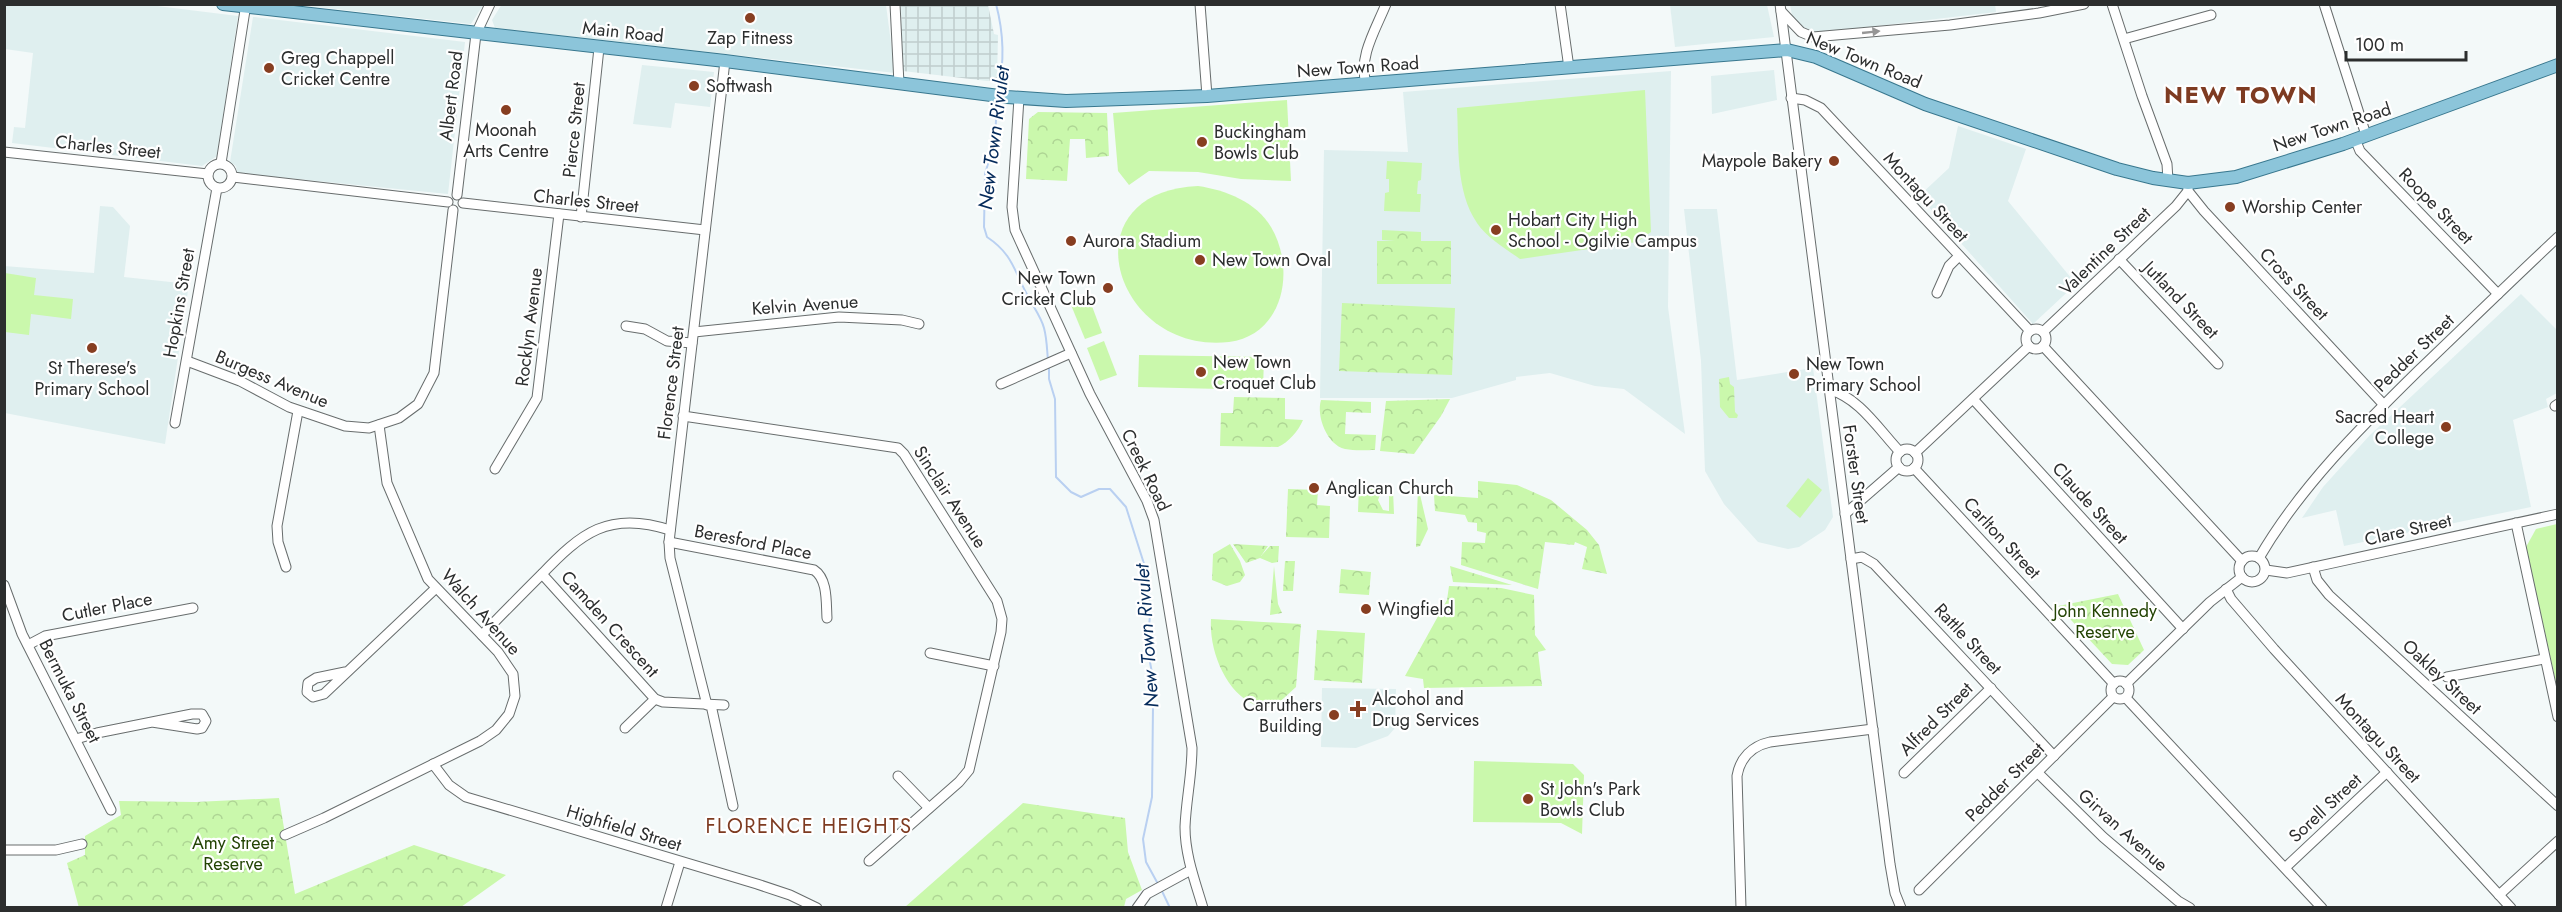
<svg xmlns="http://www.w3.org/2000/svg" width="2562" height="912" viewBox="0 0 2562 912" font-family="Jost,sans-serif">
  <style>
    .built { fill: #dfefef }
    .industrial { fill: url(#industrial-grid) }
    .grass { fill: #caf8ac }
    .park { fill: url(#park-crowns) }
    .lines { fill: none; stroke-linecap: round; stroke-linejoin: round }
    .stream { stroke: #b9d0f1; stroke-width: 2 }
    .minor-casing { stroke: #686d6d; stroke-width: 11 }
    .major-casing { stroke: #38778e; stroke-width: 14 }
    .minor { stroke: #fff; stroke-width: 9 }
    .major { stroke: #8cc5da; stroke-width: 12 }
    .oneway { fill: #969696 }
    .poi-dot { fill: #873e21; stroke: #fff; stroke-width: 2 }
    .labels { text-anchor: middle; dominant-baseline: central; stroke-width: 4.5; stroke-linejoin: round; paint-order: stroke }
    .street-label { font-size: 18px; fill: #2c2e2e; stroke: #fff }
    .poi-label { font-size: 18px; fill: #2c2e2e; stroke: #fff; text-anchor: start }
    .park-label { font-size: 18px; fill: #234404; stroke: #fff }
    .water-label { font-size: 20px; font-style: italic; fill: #052b5b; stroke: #fff }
    .neighbourhood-label { font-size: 20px; letter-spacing: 1.5px; fill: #7e3b21; stroke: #fff }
    .district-label { font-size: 24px; font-weight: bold; letter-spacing: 1.5px; fill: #7e3b21; stroke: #fff }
  </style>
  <defs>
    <pattern id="industrial-grid" width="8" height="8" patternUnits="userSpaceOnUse" patternTransform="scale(1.5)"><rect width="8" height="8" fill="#dfefef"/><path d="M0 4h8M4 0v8" fill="none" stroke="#c0cdcd"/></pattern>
    <pattern id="park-crowns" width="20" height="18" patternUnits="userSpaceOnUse" patternTransform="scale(1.5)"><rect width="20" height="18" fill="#caf8ac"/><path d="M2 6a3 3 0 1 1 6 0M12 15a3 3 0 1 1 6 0" fill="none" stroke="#aed594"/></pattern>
  </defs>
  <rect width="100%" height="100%" fill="#f3f9f9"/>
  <!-- built -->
  <g class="built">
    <polygon points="502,4 886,5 895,73 495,28 492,20"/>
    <polygon points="1995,4 1996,12 1817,33 1803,29 1793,20 1790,5"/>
    <polygon points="149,5 238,16 217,156 202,166 12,143 14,127 25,128 33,53 5,49 5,5"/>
    <polygon points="299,5 483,4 483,5 471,24"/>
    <polygon points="1670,5 1767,5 1774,37 1675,47"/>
    <polygon points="253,17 465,42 448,194 237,173 236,166 230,162"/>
    <polygon points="642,65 714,72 710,107 675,103 671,128 633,124"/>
    <polygon points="1774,70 1777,100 1712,114 1711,76"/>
    <polygon points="1671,71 1668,307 1685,434 1624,389 1595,386 1550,373 1516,377 1516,380 1452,398 1320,398 1324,150 1408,152 1403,92"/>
    <polygon points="1958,126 2026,149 2008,201 2076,284 2033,324 1919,196 1949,168"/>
    <polygon points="100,206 113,207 130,226 124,277 189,284 165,444 5,413 4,266 94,273"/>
    <polygon points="1684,209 1717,209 1737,380 1813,368 1833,517 1825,530 1799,547 1788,549 1758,542 1724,504 1705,471 1701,361"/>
    <polygon points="2521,294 2558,331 2557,393 2546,399 2548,407 2513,420 2531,507 2344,546 2336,510 2302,518 2323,487 2370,435"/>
    <polygon points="1322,688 1396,689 1395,728 1388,736 1356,748 1321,747"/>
  </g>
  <!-- industrial -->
  <polygon class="industrial" points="901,5 988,5 994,34 998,35 997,80 987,81 903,71"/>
  <!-- grass -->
  <g class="grass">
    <path d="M1645,90L1651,232L1637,242L1520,259C1506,249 1487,238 1477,223C1455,191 1459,145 1457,108Z"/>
    <polygon points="1287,100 1291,181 1241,179 1198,172 1149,171 1129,185 1118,171 1113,113"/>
    <polygon points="1387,161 1422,163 1421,180 1418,181 1417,194 1421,194 1420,212 1384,211 1385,193 1389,192 1389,179 1386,179"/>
    <path d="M1198,186C1226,190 1256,202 1271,227C1296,269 1284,335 1229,342C1114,355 1065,192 1198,186Z"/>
    <polygon points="5,273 36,278 34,295 73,299 71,319 31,314 29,335 5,332"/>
    <polygon points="1089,298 1102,333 1085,339 1071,305"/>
    <polygon points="1104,341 1117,375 1100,381 1087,348"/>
    <polygon points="1139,355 1264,357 1263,390 1138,387"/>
    <polygon points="1808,478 1822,490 1800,518 1786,506"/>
    <polygon points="2557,524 2558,524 2557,687 2526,547 2536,529"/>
    <polygon points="1474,761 1573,764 1584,775 1582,834 1561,823 1473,822"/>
  </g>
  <!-- park -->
  <g class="park">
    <polygon points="1038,112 1107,113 1109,156 1086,158 1085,139 1070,139 1067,181 1026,179 1029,119"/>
    <polygon points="1382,230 1421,232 1421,241 1451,241 1451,284 1377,284 1377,241 1395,241 1382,240"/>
    <polygon points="1342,303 1455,308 1452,375 1339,371"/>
    <polygon points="1729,377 1730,384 1734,387 1735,412 1738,415 1737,418 1729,418 1720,407 1719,379"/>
    <path d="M1234,397L1285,398V419L1303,420C1299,430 1288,443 1278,447L1220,446L1221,413H1233Z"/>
    <polygon points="1450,399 1441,416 1414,454 1380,451 1386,401"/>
    <path d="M1321,400L1371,402V413L1346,412L1345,434L1376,435L1375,450C1366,450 1355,451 1345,449C1327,445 1316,416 1321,400Z"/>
    <polygon points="1478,481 1517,485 1551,500 1587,530 1599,545 1607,574 1582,569 1587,547 1575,542 1574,545 1545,542 1538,589 1461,565 1462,542 1485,543 1486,533 1477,531 1477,523 1468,522 1465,515 1435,511 1434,495 1478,498"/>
    <polygon points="1359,486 1383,487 1378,500 1383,510 1389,511 1389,491 1393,490 1394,514 1358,512"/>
    <polygon points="1418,486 1428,529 1420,546 1416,547"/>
    <polygon points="1288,489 1318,490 1317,505 1330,506 1329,538 1286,537"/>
    <polygon points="1230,544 1240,561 1245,575 1240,582 1227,586 1212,580 1213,554"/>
    <polygon points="1233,544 1268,546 1261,556 1270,546 1279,546 1278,562 1272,563 1260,558 1246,563"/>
    <polygon points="1285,561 1295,561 1293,591 1283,591"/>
    <polygon points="1274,566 1278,604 1282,613 1270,615"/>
    <polygon points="1450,566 1512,585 1453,582"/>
    <polygon points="1341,569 1371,572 1369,595 1339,593"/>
    <polygon points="1449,586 1501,588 1534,595 1535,635 1546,650 1538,652 1542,686 1424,688 1423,679 1405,676 1447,600"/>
    <polygon points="2118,594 2144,650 2128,665 2112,664 2058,606"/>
    <path d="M1211,619L1301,624L1296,687L1274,707C1268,707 1260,708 1255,705C1225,692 1209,650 1211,619Z"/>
    <polygon points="1317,630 1365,633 1362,683 1314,680"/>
    <polygon points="279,798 295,894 414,845 506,875 461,907 79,908 67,863 85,855 85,836 121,815 119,801 196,802"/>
    <polygon points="1023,803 1125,818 1128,852 1142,890 1126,899 1124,907 905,907"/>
  </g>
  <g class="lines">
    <!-- stream -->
    <g class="stream">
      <path d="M996,4C1004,34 1005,61 998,91"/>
      <path d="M997,100L995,140L985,174L984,227L987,237C1014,255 1014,272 1029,298C1034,308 1041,317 1044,328C1047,339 1047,350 1048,361"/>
      <polyline points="1049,367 1049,379 1055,399 1056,477 1071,492 1081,497 1099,489 1110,489 1126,507 1146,570 1150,616 1147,646 1152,673 1153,706 1152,797 1143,839 1146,862 1158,884"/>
      <polyline points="1161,889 1170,908"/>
    </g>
    <!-- minor casing -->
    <g class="minor-casing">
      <g id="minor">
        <polyline points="895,4 899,84"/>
        <polyline points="1200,4 1207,96"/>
        <polyline points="1560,4 1569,68"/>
        <polyline points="1780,4 1890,864 1895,893 1901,908"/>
        <polyline points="2112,4 2142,96 2167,164 2168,181"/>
        <polyline points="2324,4 2366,135"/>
        <polyline points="1781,11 1801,32 1813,37 1950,25 2039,13 2084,4"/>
        <polyline points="2124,39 2211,15"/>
        <path d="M1366,83C1358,57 1376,29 1386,4"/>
        <path d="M1019,98L1012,207L1015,230L1090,394L1147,501L1154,520L1192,748C1192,775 1186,800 1185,827C1185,855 1195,881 1203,908"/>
        <polyline points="1791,98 1805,100 1821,108 2030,331"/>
        <polyline points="2355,139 2360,151 2498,294"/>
        <polyline points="4,152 208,174"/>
        <polyline points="221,163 246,4"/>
        <circle cx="220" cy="176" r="12"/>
        <polyline points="233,177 448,202"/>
        <polyline points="2188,183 2188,191 2204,211 2384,405"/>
        <polyline points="457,195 476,34 490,4"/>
        <polyline points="463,203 705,230"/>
        <polyline points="581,217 599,48"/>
        <polyline points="2119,259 2218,364"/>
        <polyline points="1937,293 1949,266 1959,256"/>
        <polyline points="626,326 645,329 667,341 692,343"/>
        <circle cx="2036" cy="339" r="10"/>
        <polyline points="694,332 839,317 902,320 919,324"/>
        <polyline points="2043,332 2176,206 2188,191"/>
        <polyline points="2043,346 2242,561"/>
        <polyline points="187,361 240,381 289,407 345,426 369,428 399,418 418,404 434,373 453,210"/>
        <polyline points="1001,384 1071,353"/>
        <path d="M1829,390C1858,396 1880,431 1900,452"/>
        <polyline points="1973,399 2183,629"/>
        <polyline points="2555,406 2558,404"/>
        <polyline points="683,416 898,448 904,454 997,601 1002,619 1001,632 969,770 959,782 869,861"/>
        <polyline points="175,423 217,188"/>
        <circle cx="1907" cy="460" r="11"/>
        <polyline points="1915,453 2029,346"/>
        <polyline points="1914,468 2114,684"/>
        <polyline points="495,469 537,398 559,214"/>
        <polyline points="1845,514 1899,467"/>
        <polyline points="2516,523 2558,717"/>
        <path d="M669,542L814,570C828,579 826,603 827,618"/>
        <circle cx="2252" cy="569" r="13"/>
        <path d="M2259,558C2300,487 2361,427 2419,370C2465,326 2511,281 2558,237"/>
        <polyline points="1851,559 1862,557 1874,564 2054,756"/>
        <polyline points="286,567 278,542 277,526 298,411"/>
        <polyline points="2313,567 2317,580 2329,595 2558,806"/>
        <polyline points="2266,570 2287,573 2558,514"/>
        <polyline points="542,574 655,699 663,702 724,705"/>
        <polyline points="4,585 22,634 111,810"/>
        <polyline points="2226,589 2231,599 2274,649 2511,908"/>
        <path d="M482,635C501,615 521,595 541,575C581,533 609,510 670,530"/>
        <polyline points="28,645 45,636 193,608"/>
        <polyline points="930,653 994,666"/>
        <polyline points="345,672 316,678 308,683 307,692 313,697 324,694 436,588"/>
        <polyline points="2447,677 2544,659"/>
        <circle cx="2120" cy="690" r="9"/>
        <polyline points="2126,684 2210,602 2242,577"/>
        <polyline points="2126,698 2322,908"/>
        <polyline points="707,705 670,558 669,542 725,61"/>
        <polyline points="711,705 733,806"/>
        <polyline points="625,728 655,699"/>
        <polyline points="76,739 97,733 192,714 202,714 206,721 202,728 197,729 152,722"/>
        <polyline points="433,764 449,785 466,797 757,884 790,895 817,908"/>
        <polyline points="1904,773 1991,688"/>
        <polyline points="2038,773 2103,837 2178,901 2190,908"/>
        <polyline points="898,776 929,808"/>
        <polyline points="285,835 324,818 480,741 496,730 509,714 515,696 513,674 498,652 428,579 387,483 379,425"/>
        <polyline points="4,850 56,850 82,844"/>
        <polyline points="2286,867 2387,772"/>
        <polyline points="1919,890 2113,697"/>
        <polyline points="2499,895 2558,841"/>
        <polyline points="666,908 680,862"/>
        <polyline points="1137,908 1147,894 1191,870"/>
        <path d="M1741,908L1737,776C1740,758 1752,746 1770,742L1873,729"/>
      </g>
    </g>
    <!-- major casing -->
    <g class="major-casing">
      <polyline id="major" points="223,4 725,61 1007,97 1066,101 1207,96 1787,50 1816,57 1925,104 2117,169 2153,178 2188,183 2236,177 2343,144 2558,65"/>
    </g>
    <!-- minor -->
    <use href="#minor" class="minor"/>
    <!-- major -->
    <use href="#major" class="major"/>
  </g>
  <!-- one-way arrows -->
  <defs><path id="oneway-solid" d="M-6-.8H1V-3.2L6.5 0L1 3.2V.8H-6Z" transform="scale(1.5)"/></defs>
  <use class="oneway" href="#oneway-solid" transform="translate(1871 32) rotate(-6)"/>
  <!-- markers -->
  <g class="poi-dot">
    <circle cx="750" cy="18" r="6"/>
    <circle cx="269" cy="68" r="6"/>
    <circle cx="694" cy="86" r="6"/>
    <circle cx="506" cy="110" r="6"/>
    <circle cx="1202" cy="142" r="6"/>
    <circle cx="1834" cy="161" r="6"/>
    <circle cx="2230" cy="207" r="6"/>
    <circle cx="1496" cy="230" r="6"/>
    <circle cx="1071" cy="241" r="6"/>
    <circle cx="1200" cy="260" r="6"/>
    <circle cx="1108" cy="288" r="6"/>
    <circle cx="92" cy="348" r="6"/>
    <circle cx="1201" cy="372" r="6"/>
    <circle cx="1794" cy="374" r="6"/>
    <circle cx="2446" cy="427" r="6"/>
    <circle cx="1314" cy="488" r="6"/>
    <circle cx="1366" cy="609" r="6"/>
    <path d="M1355 700h6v6h6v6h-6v6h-6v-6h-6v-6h6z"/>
    <circle cx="1334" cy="715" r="6"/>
    <circle cx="1528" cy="799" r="6"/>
  </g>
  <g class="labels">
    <!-- street labels -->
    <g class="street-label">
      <text transform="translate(623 32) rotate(6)">Main Road</text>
      <text transform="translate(1864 60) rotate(22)">New Town Road</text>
      <text transform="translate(1358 67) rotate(-4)">New Town Road</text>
      <text transform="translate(451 96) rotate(-83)">Albert Road</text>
      <text transform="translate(2332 127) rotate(-18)">New Town Road</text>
      <text transform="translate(574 130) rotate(-84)">Pierce Street</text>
      <text transform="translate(108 147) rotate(6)">Charles Street</text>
      <text transform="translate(1926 197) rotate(47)">Montagu Street</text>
      <text transform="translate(586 201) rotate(6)">Charles Street</text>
      <text transform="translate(2436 206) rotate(46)">Roope Street</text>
      <text transform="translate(2105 251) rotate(-44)">Valentine Street</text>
      <text transform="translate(2294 284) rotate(47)">Cross Street</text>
      <text transform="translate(2181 300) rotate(46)">Jutland Street</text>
      <text transform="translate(179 303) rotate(-80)">Hopkins Street</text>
      <text transform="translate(805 305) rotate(-4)">Kelvin Avenue</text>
      <text transform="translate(529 327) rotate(-83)">Rocklyn Avenue</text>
      <text transform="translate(2414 353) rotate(-44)">Pedder Street</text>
      <text transform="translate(272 379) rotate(23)">Burgess Avenue</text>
      <text transform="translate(671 383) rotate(-83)">Florence Street</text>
      <text transform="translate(1146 470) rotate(64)">Creek Road</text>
      <text transform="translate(1856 474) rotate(82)">Forster Street</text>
      <text transform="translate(950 497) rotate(57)">Sinclair Avenue</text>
      <text transform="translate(2090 503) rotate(48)">Claude Street</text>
      <text transform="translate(2408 530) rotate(-13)">Clare Street</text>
      <text transform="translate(2002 538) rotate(47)">Carlton Street</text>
      <text transform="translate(753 542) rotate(11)">Beresford Place</text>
      <text transform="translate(107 607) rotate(-11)">Cutler Place</text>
      <text transform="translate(481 612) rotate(48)">Walch Avenue</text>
      <text transform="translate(610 624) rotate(48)">Camden Crescent</text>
      <text transform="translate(1968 639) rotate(47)">Rattle Street</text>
      <text transform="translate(2442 677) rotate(43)">Oakley Street</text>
      <text transform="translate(70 691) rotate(63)">Bermuka Street</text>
      <text transform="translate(1936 719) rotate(-45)">Alfred Street</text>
      <text transform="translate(2378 738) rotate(47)">Montagu Street</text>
      <text transform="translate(2005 782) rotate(-45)">Pedder Street</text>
      <text transform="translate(2325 808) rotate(-43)">Sorell Street</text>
      <text transform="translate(624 828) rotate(17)">Highfield Street</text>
      <text transform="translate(2123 830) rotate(42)">Girvan Avenue</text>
    </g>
    <!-- poi labels -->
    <g class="poi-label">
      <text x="750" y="38" text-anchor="middle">Zap Fitness</text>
      <text x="281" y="58">Greg Chappell<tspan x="281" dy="21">Cricket Centre</tspan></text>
      <text x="706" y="86">Softwash</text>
      <text x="506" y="130" text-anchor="middle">Moonah<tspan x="506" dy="21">Arts Centre</tspan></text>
      <text x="1214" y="132">Buckingham<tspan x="1214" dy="21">Bowls Club</tspan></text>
      <text x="1822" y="161" text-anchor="end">Maypole Bakery</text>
      <text x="2242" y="207">Worship Center</text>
      <text x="1508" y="220">Hobart City High<tspan x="1508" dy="21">School - Ogilvie Campus</tspan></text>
      <text x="1083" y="241">Aurora Stadium</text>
      <text x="1212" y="260">New Town Oval</text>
      <text x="1096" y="278" text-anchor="end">New Town<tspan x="1096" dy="21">Cricket Club</tspan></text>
      <text x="1213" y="362">New Town<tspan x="1213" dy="21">Croquet Club</tspan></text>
      <text x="1806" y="364">New Town<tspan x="1806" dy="21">Primary School</tspan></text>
      <text x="92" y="368" text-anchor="middle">St Therese's<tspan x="92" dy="21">Primary School</tspan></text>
      <text x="2434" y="417" text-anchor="end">Sacred Heart<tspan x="2434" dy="21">College</tspan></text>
      <text x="1326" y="488">Anglican Church</text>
      <text x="1378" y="609">Wingfield</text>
      <text x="1372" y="699">Alcohol and<tspan x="1372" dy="21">Drug Services</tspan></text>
      <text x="1322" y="705" text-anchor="end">Carruthers<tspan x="1322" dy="21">Building</tspan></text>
      <text x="1540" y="789">St John's Park<tspan x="1540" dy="21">Bowls Club</tspan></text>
    </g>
    <!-- park labels -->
    <g class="park-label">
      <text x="2105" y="611">John Kennedy<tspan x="2105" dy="21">Reserve</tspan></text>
      <text x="233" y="843">Amy Street<tspan x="233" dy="21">Reserve</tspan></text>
    </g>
    <!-- water labels -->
    <g class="water-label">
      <text transform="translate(994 138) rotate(-83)">New Town Rivulet</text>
      <text transform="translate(1147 636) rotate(-94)">New Town Rivulet</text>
    </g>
    <!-- neighbourhood labels -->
    <g class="neighbourhood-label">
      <text x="809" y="826">FLORENCE HEIGHTS</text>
    </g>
    <!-- district labels -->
    <g class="district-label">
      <text x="2241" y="94">NEW TOWN</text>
    </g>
  </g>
  <!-- border -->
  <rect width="2562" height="912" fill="none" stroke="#2c2e2e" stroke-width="12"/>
  <!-- scale -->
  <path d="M2346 51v9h120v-9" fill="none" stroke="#2c2e2e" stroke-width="3"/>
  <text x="2355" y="51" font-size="18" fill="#2c2e2e" stroke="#ffffff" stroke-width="4.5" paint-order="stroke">100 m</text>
</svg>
